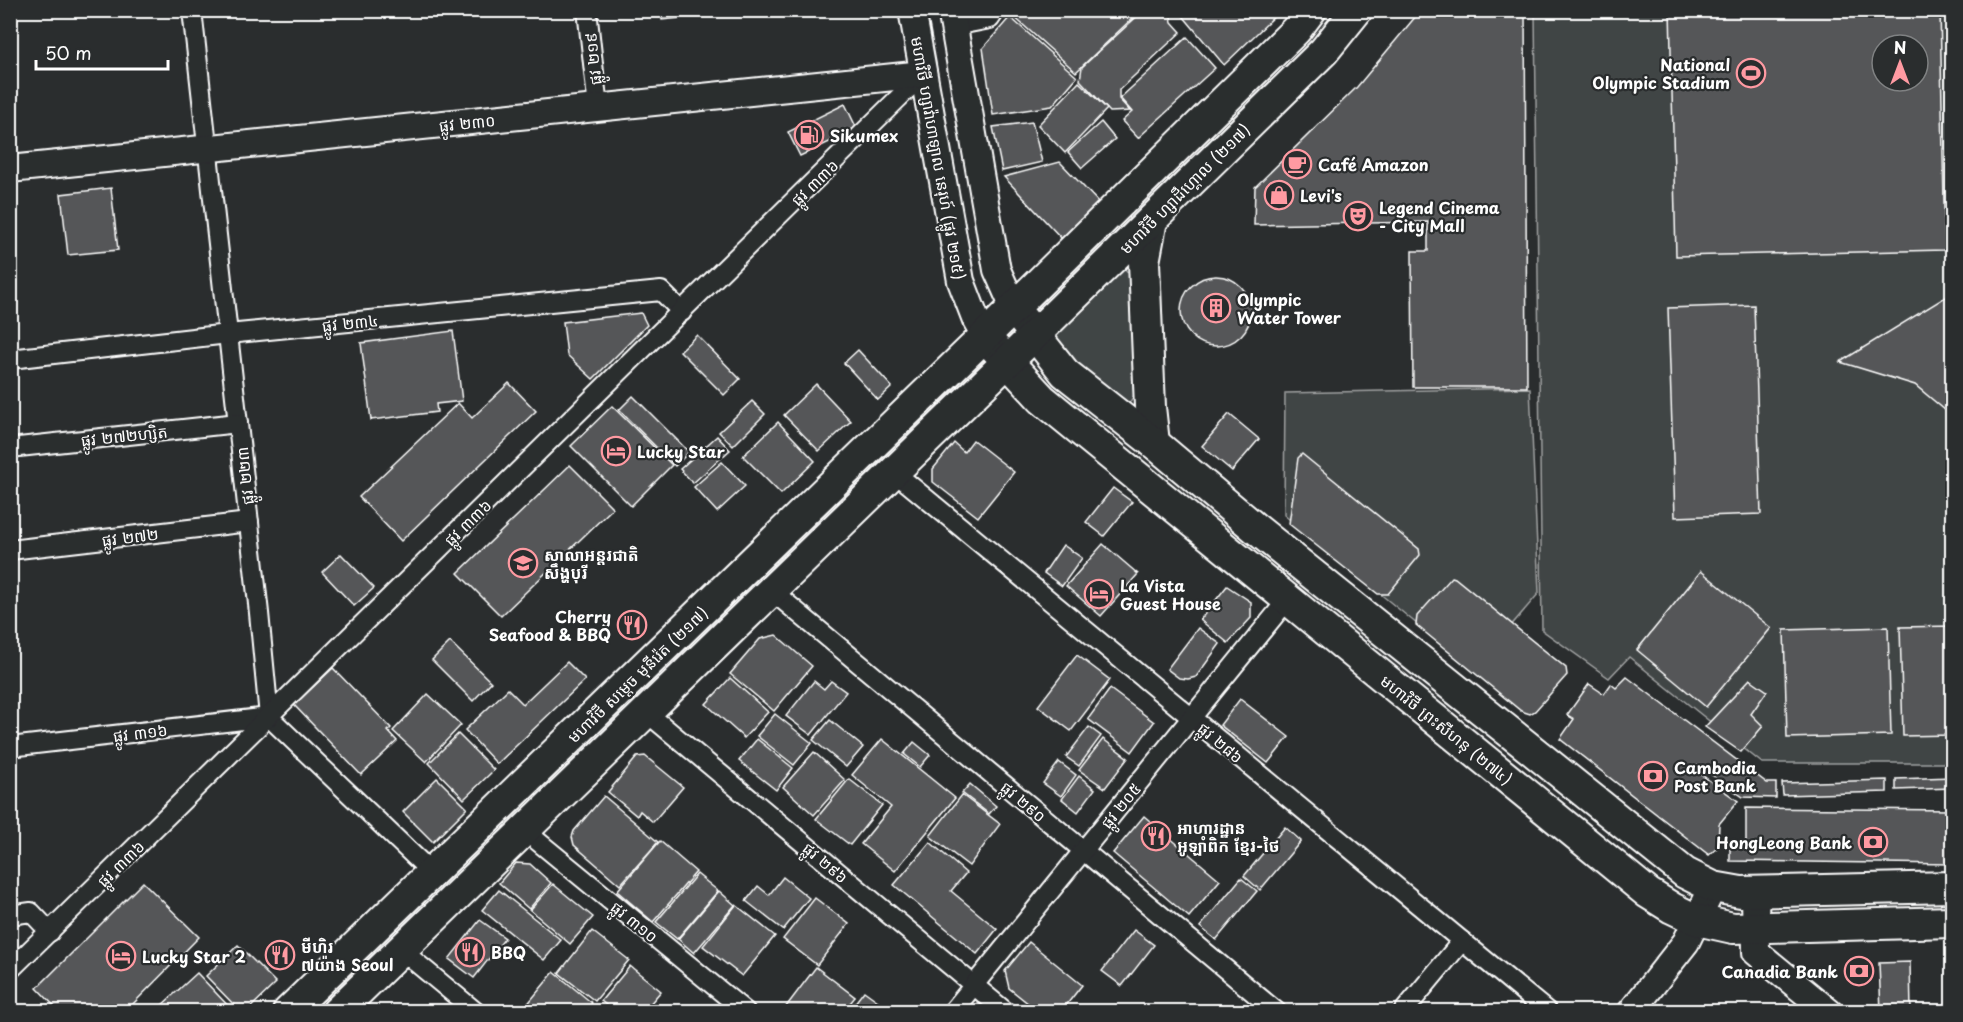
<svg xmlns="http://www.w3.org/2000/svg" width="1963" height="1022" viewBox="0 0 1963 1022" font-family="'Playpen Sans','Noto Sans Khmer',sans-serif">
  <style>
    .green { fill: #414445; stroke: #a0a2a2; stroke-width: 1.5; fill-rule: evenodd }
    .building { fill: #555758; stroke: #fff; stroke-width: 1.5; fill-rule: evenodd }
    .lines { fill: none; stroke-linecap: round; stroke-linejoin: round }
    .street-casing { stroke: #fff; stroke-width: 22 }
    .secondary-casing { stroke: #fff; stroke-width: 30 }
    .primary-casing { stroke: #fff; stroke-width: 34 }
    .street { stroke: #2a2d2e; stroke-width: 18 }
    .secondary { stroke: #2a2d2e; stroke-width: 26 }
    .primary { stroke: #2a2d2e; stroke-width: 30 }
    .labels { text-anchor: middle; dominant-baseline: central; stroke-width: 4.5; stroke-linejoin: round; paint-order: stroke }
    .street-label { font-size: 16px; fill: #fff; stroke: #2a2d2e }
    .poi-label { font-size: 16px; font-weight: bold; fill: #fff; stroke: #2a2d2e; text-anchor: start }
  </style>
  <rect width="100%" height="100%" fill="#2a2d2e"/>
  <filter id="ink" filterUnits="userSpaceOnUse"><feTurbulence type="fractalNoise" baseFrequency=".0167" numOctaves="2"/><feDisplacementMap in="SourceGraphic" scale="12" xChannelSelector="R" yChannelSelector="G"/><feConvolveMatrix kernelMatrix="1 2 1 2 8 2 1 2 1" color-interpolation-filters="sRGB"/></filter>
  <g filter="url(#ink)">
    <!-- green -->
    <g class="green">
      <path d="M1535,11H1952V763H1762L1629,657L1609,678L1542,630ZM1882,45H1918V81H1882Z"/>
      <polygon points="1125,269 1132,277 1136,392 1130,402 1117,401 1079,369 1051,339 1115,274"/>
      <polygon points="1530,388 1539,593 1473,670 1284,515 1285,393"/>
    </g>
    <!-- building -->
    <g class="building">
      <polygon points="661,10 707,10 708,15 662,20"/>
      <polygon points="1017,10 1084,10 1092,17 1098,10 1141,10 1076,72 1012,15"/>
      <polygon points="1144,10 1170,10 1172,22 1181,32 1119,90 1119,99 1130,111 1110,112 1080,80 1082,67"/>
      <polygon points="1178,10 1281,10 1224,65"/>
      <polygon points="1421,10 1525,10 1527,387 1413,387 1412,251 1428,251 1428,222 1254,225 1255,187 1357,87"/>
      <path d="M1670,10H1940L1945,250L1676,256ZM1882,45H1918V81H1882Z"/>
      <polygon points="1010,17 1077,77 1052,106 993,115 983,48"/>
      <polygon points="1187,37 1215,68 1138,138 1122,121 1132,112 1120,98"/>
      <polygon points="1079,82 1107,109 1065,153 1038,125"/>
      <polygon points="845,104 857,129 800,156 788,132"/>
      <polygon points="1032,122 1042,162 1002,171 993,127"/>
      <polygon points="1101,122 1115,139 1082,168 1068,152"/>
      <polygon points="1060,162 1101,205 1063,240 1004,177"/>
      <polygon points="111,188 118,250 68,255 61,194"/>
      <circle cx="1216" cy="311" r="35"/>
      <polygon points="1952,293 1952,416 1915,385 1840,362"/>
      <polygon points="1754,305 1761,514 1675,517 1668,308"/>
      <polygon points="641,313 647,325 593,379 567,355 563,322"/>
      <polygon points="453,331 462,401 436,404 437,412 371,420 361,343"/>
      <polygon points="697,335 740,379 724,395 680,351"/>
      <polygon points="858,350 892,387 878,400 844,363"/>
      <polygon points="509,383 536,411 401,541 359,497 458,403 472,418"/>
      <polygon points="816,384 851,421 819,451 784,415"/>
      <polygon points="633,396 689,452 675,466 619,410"/>
      <polygon points="752,401 765,414 733,446 719,432"/>
      <polygon points="612,406 672,465 631,506 571,446"/>
      <polygon points="1229,414 1259,439 1232,471 1202,446"/>
      <polygon points="778,422 815,461 781,494 743,456"/>
      <polygon points="717,436 730,450 693,483 680,469"/>
      <polygon points="973,440 1014,472 978,517 933,482 933,469 954,443 964,452"/>
      <polygon points="1302,454 1419,549 1420,555 1388,594 1378,594 1289,524 1298,458"/>
      <polygon points="722,462 745,486 717,512 694,487"/>
      <polygon points="570,465 613,508 501,616 458,573"/>
      <polygon points="1113,488 1132,502 1104,536 1086,522"/>
      <polygon points="1103,544 1138,574 1101,616 1066,586"/>
      <polygon points="1063,545 1082,558 1062,586 1044,573"/>
      <polygon points="341,554 374,588 354,606 322,572"/>
      <polygon points="1701,571 1771,628 1706,707 1637,650"/>
      <polygon points="1452,577 1455,578 1566,668 1567,675 1535,711 1530,714 1521,711 1416,625 1417,616"/>
      <polygon points="1227,586 1251,602 1251,618 1228,643 1200,620"/>
      <polygon points="1952,626 1952,735 1903,736 1900,627"/>
      <polygon points="1888,627 1891,735 1787,738 1784,630"/>
      <polygon points="1198,628 1220,644 1196,677 1188,679 1179,678 1167,669"/>
      <polygon points="776,635 812,666 774,711 730,674 760,639"/>
      <polygon points="450,642 491,682 473,701 432,660"/>
      <polygon points="1077,655 1110,680 1071,731 1038,706"/>
      <polygon points="567,662 585,680 497,764 465,730 508,689 523,704"/>
      <polygon points="333,668 391,728 388,731 397,741 361,775 294,705"/>
      <polygon points="1627,677 1767,783 1776,783 1776,798 1743,797 1699,766 1689,766 1738,801 1719,824 1718,847 1709,855 1560,739 1574,719 1567,715 1589,684 1604,694 1611,684 1616,688"/>
      <polygon points="730,678 768,712 744,738 706,704"/>
      <polygon points="1750,679 1767,691 1751,714 1763,726 1741,752 1705,727"/>
      <polygon points="814,681 824,689 831,681 846,692 811,735 786,716"/>
      <polygon points="1110,689 1154,722 1132,752 1088,719"/>
      <polygon points="428,694 461,725 426,762 393,731"/>
      <polygon points="1240,699 1289,737 1268,763 1220,725"/>
      <polygon points="775,714 812,743 794,765 757,736"/>
      <polygon points="830,720 863,747 846,767 813,740"/>
      <polygon points="1089,727 1101,736 1079,766 1066,757"/>
      <polygon points="458,734 494,770 464,799 429,763"/>
      <polygon points="757,739 793,768 776,790 739,761"/>
      <polygon points="882,739 955,798 895,871 861,844 891,807 852,775"/>
      <polygon points="1103,739 1128,758 1105,788 1079,770"/>
      <polygon points="914,742 930,755 920,767 904,754"/>
      <polygon points="814,752 845,780 814,815 783,787"/>
      <polygon points="645,756 683,787 653,822 640,811 637,816 608,792 637,757"/>
      <polygon points="1059,762 1076,775 1061,796 1043,783"/>
      <polygon points="10,765 15,826 10,826"/>
      <polygon points="1079,776 1095,789 1078,812 1062,799"/>
      <polygon points="1952,777 1952,788 1896,790 1896,779"/>
      <polygon points="437,778 467,808 433,842 403,812"/>
      <polygon points="849,779 882,805 850,845 816,819"/>
      <polygon points="1887,780 1887,792 1783,795 1782,783"/>
      <polygon points="970,784 996,806 989,814 962,793"/>
      <polygon points="962,795 1000,824 969,866 930,836"/>
      <polygon points="604,796 658,842 620,885 574,845 572,837 574,831"/>
      <polygon points="1746,808 1952,810 1952,864 1730,861 1730,846 1746,846"/>
      <polygon points="1144,816 1220,880 1189,917 1113,853"/>
      <polygon points="1285,827 1301,841 1260,890 1244,876"/>
      <polygon points="660,841 696,872 653,922 617,891"/>
      <polygon points="930,842 966,873 951,891 997,929 977,954 894,885"/>
      <polygon points="516,863 530,864 551,883 529,909 499,883"/>
      <polygon points="697,874 718,891 677,939 656,922"/>
      <polygon points="783,877 809,898 783,930 746,901 758,886 769,895"/>
      <polygon points="1241,878 1257,891 1216,940 1200,927"/>
      <polygon points="143,882 199,937 125,1012 60,1012 37,988"/>
      <polygon points="553,884 593,917 570,944 530,910"/>
      <polygon points="499,890 561,940 544,960 482,910"/>
      <polygon points="719,891 735,905 694,953 678,939"/>
      <polygon points="815,898 849,924 817,965 783,939"/>
      <polygon points="736,905 775,936 742,976 703,946"/>
      <polygon points="480,920 505,938 474,978 449,959"/>
      <polygon points="1134,930 1154,945 1122,986 1102,971"/>
      <polygon points="592,931 629,960 595,1001 559,973"/>
      <polygon points="1029,942 1082,985 1061,1012 1039,1012 1009,988 1005,971"/>
      <polygon points="238,945 276,983 246,1012 241,1012 206,976"/>
      <polygon points="1910,962 1911,1012 1881,1012 1879,963"/>
      <polygon points="630,966 661,991 643,1012 615,1012 601,1001"/>
      <polygon points="816,967 855,997 843,1012 782,1012"/>
      <polygon points="554,972 592,1003 585,1012 521,1012"/>
      <polygon points="197,973 234,1012 166,1012 161,1006"/>
      <polygon points="864,991 889,1009 893,1012 848,1012"/>
    </g>
    <g class="lines">
      <!-- street casing -->
      <g class="street-casing">
        <g id="street">
          <polyline points="192,10 259,613 269,717 432,873"/>
          <polyline points="587,10 598,108"/>
          <polyline points="954,26 990,19 996,10"/>
          <polyline points="10,359 228,334 661,291 682,312"/>
          <polyline points="10,448 238,423"/>
          <polyline points="894,472 1548,1012"/>
          <polyline points="10,550 249,522"/>
          <polyline points="772,591 1277,1012"/>
          <polyline points="646,712 1006,1012"/>
          <polyline points="10,747 269,717"/>
          <polyline points="524,830 746,1012"/>
          <polyline points="10,915 31,912 50,932"/>
          <polyline points="401,950 476,1012"/>
          <polyline points="10,970 923,74"/>
          <polyline points="952,1012 1288,599"/>
          <polyline points="1403,1012 1462,941"/>
        </g>
      </g>
      <!-- secondary casing -->
      <g class="secondary-casing">
        <g id="secondary">
          <polyline points="912,10 961,281 976,320 985,336"/>
          <polyline points="951,10 997,270 1014,308"/>
          <polyline points="10,169 923,74"/>
          <polyline points="1755,892 1756,952 1829,1012"/>
          <polyline points="1631,1012 1686,942 1713,887"/>
        </g>
      </g>
      <!-- primary casing -->
      <g class="primary-casing">
        <g id="primary">
          <polyline points="1152,220 1144,262 1150,407 1154,443"/>
          <polyline points="1023,320 1065,373 1154,443 1255,528 1685,873 1713,887 1741,892 1952,887"/>
          <polyline points="995,348 1042,399 1648,893 1672,908 1697,920 1733,928 1952,922"/>
          <polyline points="288,1012 985,336 1296,30 1311,10"/>
          <polyline points="337,1012 1007,362 1324,51 1357,10"/>
        </g>
      </g>
      <!-- street -->
      <use href="#street" class="street"/>
      <!-- secondary -->
      <use href="#secondary" class="secondary"/>
      <!-- primary -->
      <use href="#primary" class="primary"/>
    </g>
  </g>
  <!-- icons -->
  <defs>
    <g id="stadium-ring" transform="scale(1.5)"><circle r="9.5" fill="#2a2d2e" stroke="#ff9aa2" stroke-width="1.5"/><path d="M0-5a6.5 5 0 1 0 0 10a6.5 5 0 1 0 0-10ZM-3.5-1.8h7v3.6h-7Z" fill="#ff9aa2"/></g>
    <g id="fuel-ring" transform="scale(1.5)"><circle r="9.5" fill="#2a2d2e" stroke="#ff9aa2" stroke-width="1.5"/><path d="M-5.5-6h7V0h2V4h1.3V-2.5L3-4.5l.8-.8L6-3V5H2.5V1h-1V6h-7ZM-4.2-4.7v3.2H.2V-4.7Z" fill="#ff9aa2"/></g>
    <g id="cafe-ring" transform="scale(1.5)"><circle r="9.5" fill="#2a2d2e" stroke="#ff9aa2" stroke-width="1.5"/><path d="M-5.5-4.5H6V0H3Q3 3.5 0 3.5H-2.5Q-5.5 3.5-5.5 0ZM3-3.2v2h1.7v-2ZM-6 4.5H4V6H-6Z" fill="#ff9aa2"/></g>
    <g id="shop-ring" transform="scale(1.5)"><circle r="9.5" fill="#2a2d2e" stroke="#ff9aa2" stroke-width="1.5"/><path d="M-5-2.5h2.3a2.7 3.5 0 0 1 5.4 0H5L5.5 6h-11ZM-1.5-2.5h3a1.5 2.3 0 0 0-3 0Z" fill="#ff9aa2"/></g>
    <g id="theatre-ring" transform="scale(1.5)"><circle r="9.5" fill="#2a2d2e" stroke="#ff9aa2" stroke-width="1.5"/><path d="M-5-5.5Q0-4 5-5.5V0Q5 5 0 6Q-5 5-5 0ZM-3.3-2.5H-1v1.5H-3.3ZM1-2.5H3.3v1.5H1ZM-2.8 1Q0 5.5 2.8 1Z" fill="#ff9aa2"/></g>
    <g id="building-ring" transform="scale(1.5)"><circle r="9.5" fill="#2a2d2e" stroke="#ff9aa2" stroke-width="1.5"/><path d="M-4-6H4V6H1V3H-1V6H-4ZM-2.5-4.3h1.7v1.8h-1.7ZM.8-4.3h1.7v1.8H.8ZM-2.5-1h1.7V.8h-1.7ZM.8-1h1.7V.8H.8Z" fill="#ff9aa2"/></g>
    <g id="hotel-ring" transform="scale(1.5)"><circle r="9.5" fill="#2a2d2e" stroke="#ff9aa2" stroke-width="1.5"/><path d="M-6-4.5h1.5V1H6V5H4.5V3h-9V5H-6ZM-4 0a1.8 1.8 0 1 1 3.6 0ZM.5 0V-2.5h3Q6-2.5 6 0Z" fill="#ff9aa2"/></g>
    <g id="school-ring" transform="scale(1.5)"><circle r="9.5" fill="#2a2d2e" stroke="#ff9aa2" stroke-width="1.5"/><path d="M0-5L7-2L0 1L-7-2ZM-4 1L0 2.5L4 1V4Q0 6-4 4Z" fill="#ff9aa2"/></g>
    <g id="restaurant-ring" transform="scale(1.5)"><circle r="9.5" fill="#2a2d2e" stroke="#ff9aa2" stroke-width="1.5"/><path d="M-5-6h1v4h1v-4h1v4h1v-4h1v5L-1.5 .5V6h-2V.5L-5-1ZM5-6V6H3V1.5H1.5Q1.5-4 5-6Z" fill="#ff9aa2"/></g>
    <g id="bank-ring" transform="scale(1.5)"><circle r="9.5" fill="#2a2d2e" stroke="#ff9aa2" stroke-width="1.5"/><path d="M-6-4H6V4H-6ZM0-2.3a2.3 2.3 0 1 0 0 4.6a2.3 2.3 0 1 0 0-4.6Z" fill="#ff9aa2"/></g>
  </defs>
  <g fill-rule="evenodd">
    <use href="#stadium-ring" x="1751" y="73"/>
    <use href="#fuel-ring" x="809" y="135"/>
    <use href="#cafe-ring" x="1297" y="164"/>
    <use href="#shop-ring" x="1279" y="195"/>
    <use href="#theatre-ring" x="1358" y="216"/>
    <use href="#building-ring" x="1216" y="308"/>
    <use href="#hotel-ring" x="616" y="451"/>
    <use href="#school-ring" x="523" y="563"/>
    <use href="#hotel-ring" x="1099" y="594"/>
    <use href="#restaurant-ring" x="632" y="625"/>
    <use href="#bank-ring" x="1653" y="776"/>
    <use href="#restaurant-ring" x="1156" y="836"/>
    <use href="#bank-ring" x="1873" y="842"/>
    <use href="#restaurant-ring" x="470" y="952"/>
    <use href="#restaurant-ring" x="280" y="955"/>
    <use href="#hotel-ring" x="121" y="956"/>
    <use href="#bank-ring" x="1859" y="971"/>
  </g>
  <g class="labels">
    <!-- street labels -->
    <g class="street-label">
      <text transform="translate(592 59) rotate(-96)">ផ្លូវ ២១៩</text>
      <text transform="translate(467 122) rotate(-6)">ផ្លូវ ២៣០</text>
      <text transform="translate(939 158) rotate(80)">មហាវិថី ហ្សាវ៉ាហាឡាល នេរុហ៍ (ផ្លូវ ២១៥)</text>
      <text transform="translate(814 182) rotate(-44)">ផ្លូវ ៣៣៦</text>
      <text transform="translate(1184 188) rotate(-45)">មហាវិថី ហ្សាដឹហ្គោល (២១៧)</text>
      <text transform="translate(350 322) rotate(-6)">ផ្លូវ ២៣៤</text>
      <text transform="translate(124 435) rotate(-6)">ផ្លូវ ២៧២ហ្សិត</text>
      <text transform="translate(244 476) rotate(-96)">ផ្លូវ ២២៣</text>
      <text transform="translate(467 522) rotate(-44)">ផ្លូវ ៣៣៦</text>
      <text transform="translate(130 536) rotate(-7)">ផ្លូវ ២៧២</text>
      <text transform="translate(637 674) rotate(-44)">មហាវិថី សម្តេច មុនីរ៉េត (២១៧)</text>
      <text transform="translate(1447 729) rotate(39)">មហាវិថី ព្រះសីហនុ (២៧៤)</text>
      <text transform="translate(140 732) rotate(-7)">ផ្លូវ ៣១៦</text>
      <text transform="translate(1221 742) rotate(40)">ផ្លូវ ២៨៦</text>
      <text transform="translate(1024 801) rotate(40)">ផ្លូវ ២៩០</text>
      <text transform="translate(1120 805) rotate(-51)">ផ្លូវ ២០៥</text>
      <text transform="translate(826 862) rotate(40)">ផ្លូវ ២៩៦</text>
      <text transform="translate(120 863) rotate(-44)">ផ្លូវ ៣៣៦</text>
      <text transform="translate(635 921) rotate(39)">ផ្លូវ ៣១០</text>
    </g>
    <!-- poi labels -->
    <g class="poi-label">
      <text x="1730" y="64" text-anchor="end">National<tspan x="1730" dy="18">Olympic Stadium</tspan></text>
      <text x="830" y="135">Sikumex</text>
      <text x="1318" y="164">Café Amazon</text>
      <text x="1300" y="195">Levi's</text>
      <text x="1379" y="207">Legend Cinema<tspan x="1379" dy="18">- City Mall</tspan></text>
      <text x="1237" y="299">Olympic<tspan x="1237" dy="18">Water Tower</tspan></text>
      <text x="637" y="451">Lucky Star</text>
      <text x="544" y="554">សាលាអន្តរជាតិ<tspan x="544" dy="18">សឹង្ហបុរី</tspan></text>
      <text x="1120" y="585">La Vista<tspan x="1120" dy="18">Guest House</tspan></text>
      <text x="611" y="616" text-anchor="end">Cherry<tspan x="611" dy="18">Seafood &amp; BBQ</tspan></text>
      <text x="1674" y="767">Cambodia<tspan x="1674" dy="18">Post Bank</tspan></text>
      <text x="1177" y="827">អាហារដ្ឋាន<tspan x="1177" dy="18">អូឡាំពិក ខ្មែរ-ថៃ</tspan></text>
      <text x="1852" y="842" text-anchor="end">HongLeong Bank</text>
      <text x="301" y="946">មីហិរ<tspan x="301" dy="18">៧យ៉ាង Seoul</tspan></text>
      <text x="491" y="952">BBQ</text>
      <text x="142" y="956">Lucky Star 2</text>
      <text x="1838" y="971" text-anchor="end">Canadia Bank</text>
    </g>
  </g>
  <!-- margin -->
  <rect width="1963" height="1022" fill="none" stroke="#2a2d2e" stroke-width="36"/>
  <rect x="18" y="18" width="1927" height="986" fill="none" stroke="#fff" stroke-width="2" filter="url(#ink)"/>
  <!-- north arrow -->
  <g transform="translate(1900 63)"><circle r="28" fill="#2a2d2e" stroke="#7f8182" stroke-width="1.5"/>
  <path d="M0-4.5L10 22L0 15L-10 22Z" fill="#ff9aa2"/>
  <text y="-9" font-size="16" font-weight="bold" text-anchor="middle" fill="#ffffff">N</text>
  </g>
  <!-- scale -->
  <path d="M36 60v9h132v-9" fill="none" stroke="#ffffff" stroke-width="3"/>
  <text x="45" y="60" font-size="18" fill="#ffffff" stroke="#2a2d2e" stroke-width="4.5" paint-order="stroke">50 m</text>
</svg>
